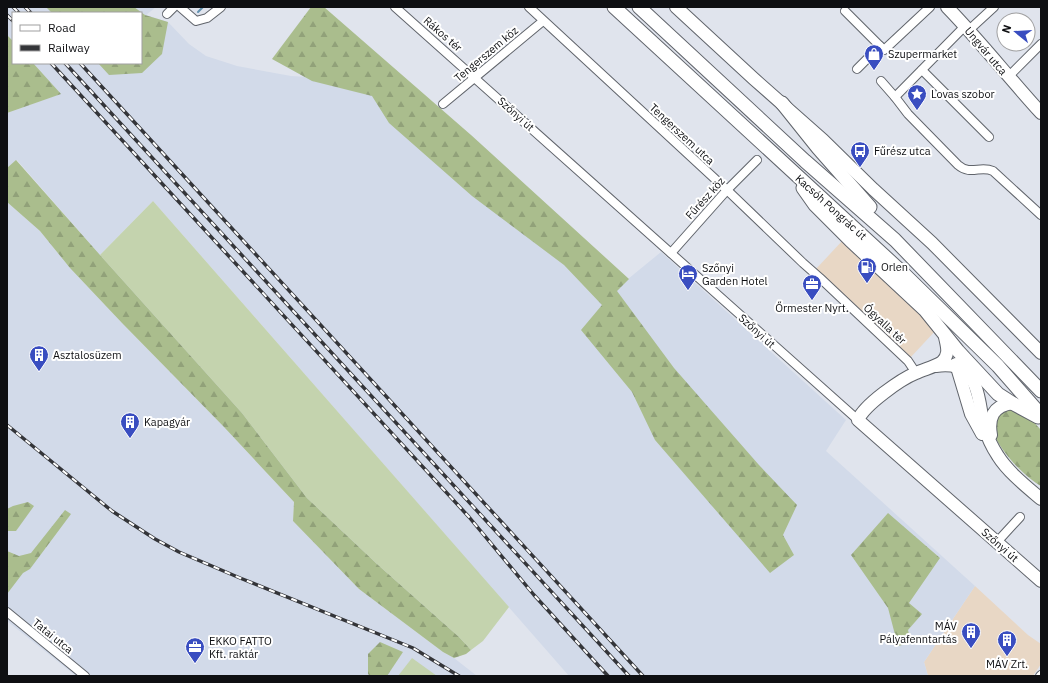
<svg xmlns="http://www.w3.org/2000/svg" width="1048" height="683" viewBox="0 0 1048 683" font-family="'IBM Plex Sans',sans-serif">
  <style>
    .commercial { fill: #e8d7c5 }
    .built { fill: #d2dae9 }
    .grass { fill: #c4d3ae }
    .forest { fill: url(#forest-firs) }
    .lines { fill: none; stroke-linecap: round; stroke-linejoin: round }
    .stream { stroke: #6292b0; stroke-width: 2 }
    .street-casing { stroke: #60646b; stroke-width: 10 }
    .secondary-casing { stroke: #60646b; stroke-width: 14 }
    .primary-casing { stroke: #60646b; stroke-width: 15 }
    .street { stroke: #fff; stroke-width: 8 }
    .secondary { stroke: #fff; stroke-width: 12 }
    .primary { stroke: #fff; stroke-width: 13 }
    .rail-casing { stroke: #343539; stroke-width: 3.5 }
    .rail { stroke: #fff; stroke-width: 2; stroke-dasharray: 6; stroke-linecap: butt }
    .labels { text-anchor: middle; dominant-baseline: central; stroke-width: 4; stroke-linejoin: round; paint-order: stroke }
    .street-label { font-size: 11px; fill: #0e0f12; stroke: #fff }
    .poi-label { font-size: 11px; fill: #0e0f12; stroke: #fff; text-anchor: start }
  </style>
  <defs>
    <pattern id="forest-firs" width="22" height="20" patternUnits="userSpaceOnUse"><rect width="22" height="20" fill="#aabd8d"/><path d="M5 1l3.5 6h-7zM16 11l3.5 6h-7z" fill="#91a179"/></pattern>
  </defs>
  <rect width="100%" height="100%" fill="#e0e4ed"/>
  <!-- commercial -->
  <g class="commercial">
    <polygon points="844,239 938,328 909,359 815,270"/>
    <polygon points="975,586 1028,635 1041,644 1041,664 1033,676 928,676 924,662"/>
  </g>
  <!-- built -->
  <g class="built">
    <polygon points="7,7 156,7 146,15 168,22 189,44 206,56 237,66 291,76 359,80 471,135 628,279 661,252 846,420 826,451 975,586 924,662 928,676 569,676 153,201 100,255 17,160 7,168 7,113 60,94 33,63 141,63 141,13 13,13 13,41 7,35"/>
    <polygon points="7,202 40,231 70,268 122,323 224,427 294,502 293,521 359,589 443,652 454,658 477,676 76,676 7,621"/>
  </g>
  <!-- grass -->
  <g class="grass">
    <polygon points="153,201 509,607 483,641 471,650 459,637 377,564 307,498 242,413 100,255"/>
    <polygon points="412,658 437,676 398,676"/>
  </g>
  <!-- forest -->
  <g class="forest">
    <polygon points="46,7 134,7 145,15 168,22 162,54 142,73 109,75 98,63 141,63 141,13 52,13"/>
    <polygon points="311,7 324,7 471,135 629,279 617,291 674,368 759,465 797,505 783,535 794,555 770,573 655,440 632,392 581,330 602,305 564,265 472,196 389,123 372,96 312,81 272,59"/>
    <polygon points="7,35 13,41 13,63 33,63 61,94 7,113"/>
    <polygon points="16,160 100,255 242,413 307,498 377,564 459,637 471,650 466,654 454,658 443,652 359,589 293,521 294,502 224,427 122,323 70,268 40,231 7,202 7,168"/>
    <path d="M1001,408L1023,410L1041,430V486C1025,478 996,447 993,430Z"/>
    <polygon points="28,502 34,506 16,531 7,531 7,509 13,506"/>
    <polygon points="65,510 71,514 30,569 23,573 7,594 7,551 19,556 31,553"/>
    <polygon points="888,513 940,558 909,603 922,614 908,630 911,643 898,646 888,608 851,555"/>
    <polygon points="380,642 403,652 387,676 370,676 368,674 368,654"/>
  </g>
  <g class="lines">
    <!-- stream -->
    <polyline class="stream" points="198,12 203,7"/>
    <!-- street casing -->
    <g class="street-casing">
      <g id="street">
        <polyline points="180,7 196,21 207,18 221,7"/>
        <polyline points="395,7 858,420"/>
        <polyline points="529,7 727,190 803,263 820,278 908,361 916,373"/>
        <polyline points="845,11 884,50 930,7"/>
        <polyline points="167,14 174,7"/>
        <polyline points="969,30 994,7"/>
        <polyline points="857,69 880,46"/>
        <polyline points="922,70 989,137"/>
        <polyline points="1008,77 1041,44"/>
        <path d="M881,81L895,97L908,114L958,165C971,176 980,165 993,171L1041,215"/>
        <polyline points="895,97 965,26"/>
        <polyline points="443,104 543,21"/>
        <polyline points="671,253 727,190 757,160"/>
        <polyline points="997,542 1020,517"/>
        <polyline points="7,612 85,676"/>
        <polyline points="1040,676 1041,675"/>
      </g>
    </g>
    <!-- secondary casing -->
    <g class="secondary-casing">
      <g id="secondary">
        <polyline points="676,7 754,79 823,140 873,189 932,243 1041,353"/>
        <path d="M947,7C980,41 1009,78 1041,113"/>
        <path d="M945,337C947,347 950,354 942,362C934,367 925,369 916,373C901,379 864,405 858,420L1041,581"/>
        <polyline points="956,364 971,414 982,434"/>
        <path d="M936,366C943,365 951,365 957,367C980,375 979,406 984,426C987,436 992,447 998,456C1008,472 1027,487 1041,499"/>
        <path d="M991,435C988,418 993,406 1012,403"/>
      </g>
    </g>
    <!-- primary casing -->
    <g class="primary-casing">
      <g id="primary">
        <polyline points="614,7 904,274 998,366 1041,415"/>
        <polyline points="639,7 805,161 895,240 1041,391"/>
        <polyline points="782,103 818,148 870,207"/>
        <polyline points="803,188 815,205 850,240 925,310 958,351 998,394 1012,403 1038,417"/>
      </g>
    </g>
    <!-- street -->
    <use href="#street" class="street"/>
    <!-- secondary -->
    <use href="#secondary" class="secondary"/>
    <!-- primary -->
    <use href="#primary" class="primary"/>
    <!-- rail casing -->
    <g class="rail-casing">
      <g id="rail">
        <polyline points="13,7 19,13"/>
        <polyline points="25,7 31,13"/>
        <polyline points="7,15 13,21"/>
        <polyline points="51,63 469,517 534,595 608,676"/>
        <polyline points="65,63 629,676"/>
        <polyline points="80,63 643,676"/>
        <polyline points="7,425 112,511 155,539 179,552 240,578 413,648 459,676"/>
      </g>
    </g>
    <!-- rail -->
    <use href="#rail" class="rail"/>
  </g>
  <!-- icons -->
  <defs>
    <g id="shop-pin" transform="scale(1)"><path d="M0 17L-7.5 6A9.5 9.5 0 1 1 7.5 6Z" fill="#394dc0" stroke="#fff"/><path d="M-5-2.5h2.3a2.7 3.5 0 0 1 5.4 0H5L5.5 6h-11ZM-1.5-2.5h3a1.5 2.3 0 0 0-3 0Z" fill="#fff"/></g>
    <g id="sight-pin" transform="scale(1)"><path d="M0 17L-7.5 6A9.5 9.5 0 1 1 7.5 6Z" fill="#394dc0" stroke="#fff"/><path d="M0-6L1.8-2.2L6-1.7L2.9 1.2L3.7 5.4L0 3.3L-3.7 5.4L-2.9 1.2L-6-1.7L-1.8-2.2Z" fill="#fff"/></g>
    <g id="bus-pin" transform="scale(1)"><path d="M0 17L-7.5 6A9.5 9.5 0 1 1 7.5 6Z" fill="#394dc0" stroke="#fff"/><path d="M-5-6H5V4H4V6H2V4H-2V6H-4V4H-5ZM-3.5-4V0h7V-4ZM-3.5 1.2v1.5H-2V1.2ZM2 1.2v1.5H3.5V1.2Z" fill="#fff"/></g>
    <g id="fuel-pin" transform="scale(1)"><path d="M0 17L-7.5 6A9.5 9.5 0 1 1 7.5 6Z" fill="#394dc0" stroke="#fff"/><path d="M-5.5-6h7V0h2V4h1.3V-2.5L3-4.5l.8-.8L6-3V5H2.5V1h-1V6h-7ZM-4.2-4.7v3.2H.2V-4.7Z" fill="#fff"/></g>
    <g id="hotel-pin" transform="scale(1)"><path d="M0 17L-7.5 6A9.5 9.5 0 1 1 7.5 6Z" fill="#394dc0" stroke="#fff"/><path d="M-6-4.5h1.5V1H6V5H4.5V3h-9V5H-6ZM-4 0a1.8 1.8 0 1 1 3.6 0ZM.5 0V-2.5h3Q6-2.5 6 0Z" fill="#fff"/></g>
    <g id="office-pin" transform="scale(1)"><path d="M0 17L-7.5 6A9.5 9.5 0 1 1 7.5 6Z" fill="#394dc0" stroke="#fff"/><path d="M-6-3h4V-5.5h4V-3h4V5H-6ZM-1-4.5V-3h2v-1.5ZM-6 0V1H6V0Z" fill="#fff"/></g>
    <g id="building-pin" transform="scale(1)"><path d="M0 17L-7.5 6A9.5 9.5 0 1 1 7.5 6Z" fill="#394dc0" stroke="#fff"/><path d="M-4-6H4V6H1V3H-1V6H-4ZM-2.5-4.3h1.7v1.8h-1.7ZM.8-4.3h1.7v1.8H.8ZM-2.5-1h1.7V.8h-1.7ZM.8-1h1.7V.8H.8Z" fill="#fff"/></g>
  </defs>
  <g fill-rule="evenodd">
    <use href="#shop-pin" x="874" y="54"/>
    <use href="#sight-pin" x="917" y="94"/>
    <use href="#bus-pin" x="860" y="151"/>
    <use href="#fuel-pin" x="867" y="267"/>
    <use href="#hotel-pin" x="688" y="274"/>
    <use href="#office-pin" x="812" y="284"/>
    <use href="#building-pin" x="39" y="355"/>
    <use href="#building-pin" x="130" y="422"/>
    <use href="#building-pin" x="971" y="632"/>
    <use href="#building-pin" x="1007" y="640"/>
    <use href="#office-pin" x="195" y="647"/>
  </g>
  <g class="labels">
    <!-- street labels -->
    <g class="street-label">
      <text transform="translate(443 34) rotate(41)">Rákos tér</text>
      <text transform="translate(986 51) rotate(50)">Ungvár utca</text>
      <text transform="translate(486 54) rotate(-40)">Tengerszem köz</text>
      <text transform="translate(516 114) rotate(42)">Szőnyi út</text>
      <text transform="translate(682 134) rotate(43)">Tengerszem utca</text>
      <text transform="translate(705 198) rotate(-48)">Fűrész köz</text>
      <text transform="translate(831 207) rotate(42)">Kacsóh Pongrác út</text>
      <text transform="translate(885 324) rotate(43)">Ógyalla tér</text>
      <text transform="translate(757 331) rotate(42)">Szőnyi út</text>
      <text transform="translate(1000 545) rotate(41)">Szőnyi út</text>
      <text transform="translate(53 636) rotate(39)">Tatai utca</text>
    </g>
    <!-- poi labels -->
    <g class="poi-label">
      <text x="888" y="54">Szupermarket</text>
      <text x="931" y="94">Lovas szobor</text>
      <text x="874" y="151">Fűrész utca</text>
      <text x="881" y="267">Orlen</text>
      <text x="702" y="268">Szőnyi<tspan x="702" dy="13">Garden Hotel</tspan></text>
      <text x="812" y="308" text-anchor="middle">Őrmester Nyrt.</text>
      <text x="53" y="355">Asztalosüzem</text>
      <text x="144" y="422">Kapagyár</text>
      <text x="957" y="626" text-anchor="end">MÁV<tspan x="957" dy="13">Pályafenntartás</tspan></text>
      <text x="209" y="641">EKKO FATTO<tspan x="209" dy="13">Kft. raktár</tspan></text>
      <text x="1007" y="664" text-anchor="middle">MÁV Zrt.</text>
    </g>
  </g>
  <!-- border -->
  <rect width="1048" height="683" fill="none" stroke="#0e0f12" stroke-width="16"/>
  <!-- legend -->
  <rect x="12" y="12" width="130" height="52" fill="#ffffff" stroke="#9f9fa0"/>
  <rect x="20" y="25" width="20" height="6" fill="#ffffff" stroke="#9f9fa0"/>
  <text x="48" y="32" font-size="12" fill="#0e0f12">Road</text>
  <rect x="20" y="45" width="20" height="6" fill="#343539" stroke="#9f9fa0"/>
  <text x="48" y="52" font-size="12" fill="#0e0f12">Railway</text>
  <!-- north arrow -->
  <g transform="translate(1016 32) rotate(288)"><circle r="19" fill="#ffffff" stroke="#9f9fa0"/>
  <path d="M0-3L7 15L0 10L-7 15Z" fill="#394dc0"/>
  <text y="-6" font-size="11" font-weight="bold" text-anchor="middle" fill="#0e0f12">N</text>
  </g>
</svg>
